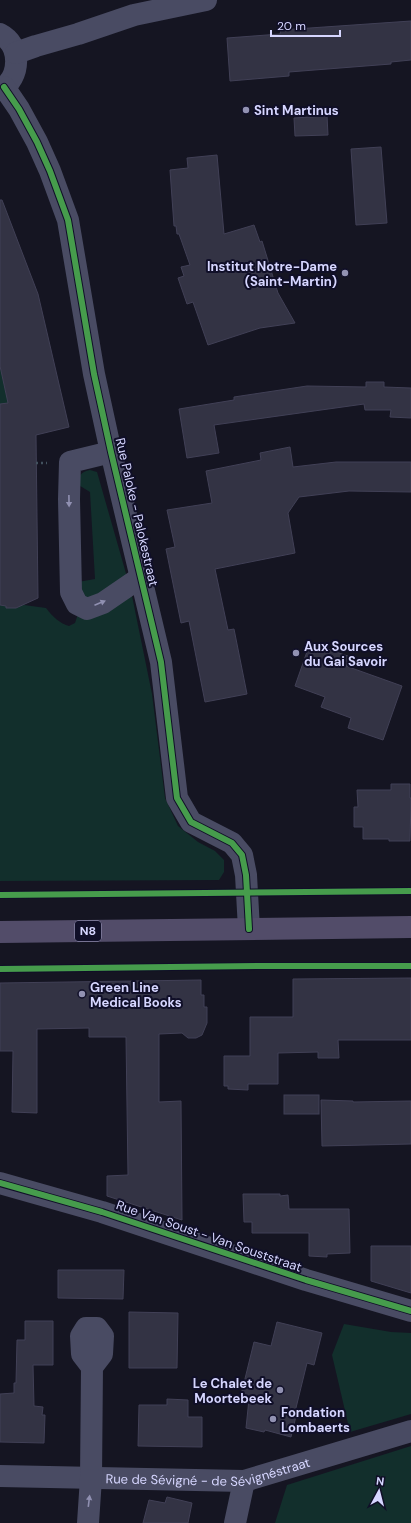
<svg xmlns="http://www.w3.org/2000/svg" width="411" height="1523" viewBox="0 0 411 1523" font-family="'DM Sans',sans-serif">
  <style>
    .green { fill: #122f2c }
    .building { fill: #334; stroke: #414056 }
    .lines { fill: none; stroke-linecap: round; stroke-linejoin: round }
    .path { stroke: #42515e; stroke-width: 2.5; stroke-dasharray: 2 3; stroke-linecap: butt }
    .minor { stroke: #494b63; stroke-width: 22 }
    .major { stroke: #524c69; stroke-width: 22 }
    .cycleway-casing { stroke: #100f28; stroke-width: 8 }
    .cycleway { stroke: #469c4c; stroke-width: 6 }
    .oneway { fill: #9090b1 }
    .poi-dot { fill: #9292b2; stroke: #100f28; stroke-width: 1.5 }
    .labels { text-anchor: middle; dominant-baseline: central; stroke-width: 4; stroke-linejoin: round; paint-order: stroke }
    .shield { fill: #100f28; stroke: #9b9abe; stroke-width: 1 }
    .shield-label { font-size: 12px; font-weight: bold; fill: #d6d6ff }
    .poi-label { font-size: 13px; font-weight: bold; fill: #d6d6ff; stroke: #100f28; text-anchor: start }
    .street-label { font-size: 13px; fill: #d6d6ff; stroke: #100f28 }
  </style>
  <rect width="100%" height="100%" fill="#151522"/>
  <!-- green -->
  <g class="green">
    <polygon points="0,366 8,403 0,404"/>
    <path d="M90,470L97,472L127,577L98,597H82L78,582L95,579L90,492L77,484C79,475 81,472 90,470Z"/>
    <path d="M131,591L152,694L165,798L178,826L198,842L215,851L224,860V872L219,880L0,881V605L6,606V608H18V606L24,605L46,608C53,617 59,623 69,626L75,623L78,614Z"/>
    <polygon points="344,1324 391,1332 411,1333 411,1414 350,1432 332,1355"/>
    <polygon points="411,1446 411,1523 275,1523 287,1485"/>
  </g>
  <!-- building -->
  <g class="building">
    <polygon points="411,21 411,60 391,62 391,64 289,72 289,76 230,81 227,38 280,34 281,30"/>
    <polygon points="327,116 328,135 295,136 294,118"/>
    <polygon points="381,147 387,223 356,225 351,149"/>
    <polygon points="217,155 224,234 254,225 260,242 262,241 278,293 295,323 260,328 208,345 193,302 187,304 178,278 184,276 181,267 190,265 179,234 177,234 176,226 174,226 170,170 188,168 187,158"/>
    <polygon points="0,200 2,200 38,294 69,427 36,435 38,598 16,608 6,608 6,606 0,605 0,404 8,403 0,366"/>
    <polygon points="366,382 384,382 384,387 411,388 411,418 390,417 391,410 365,410 364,404 214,425 219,453 187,458 179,409 234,400 234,397 307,386 366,387"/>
    <polygon points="290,447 293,467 336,462 411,462 411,492 349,491 299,497 288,513 295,553 215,569 228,630 234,629 247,694 205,702 189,621 181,623 166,549 175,547 167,510 212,503 206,471 261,460 260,453"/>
    <polygon points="310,643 368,663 346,666 402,686 383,740 348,728 351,718 321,707 325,697 295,686"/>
    <polygon points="391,784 410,784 410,798 411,798 410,841 389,841 389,839 363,839 363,827 354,827 354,807 358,807 357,790 391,790"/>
    <polygon points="411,978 411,1040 338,1040 339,1058 318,1058 318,1052 278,1053 278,1084 248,1084 248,1090 228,1089 228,1086 224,1086 224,1056 250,1056 250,1017 293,1017 293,979"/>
    <polygon points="201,980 201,995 204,995 204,1007 207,1007 207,1023 202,1035 196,1038 188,1038 182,1033 159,1034 159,1102 181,1101 182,1220 107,1196 107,1176 128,1175 126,1037 89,1037 89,1028 37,1029 37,1113 12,1112 13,1051 0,1051 0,983"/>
    <rect x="284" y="1095" width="35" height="19"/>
    <polygon points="321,1100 353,1101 353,1102 411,1101 411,1144 322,1146"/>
    <polygon points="243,1194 280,1194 280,1196 288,1195 289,1209 349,1209 350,1253 327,1254 327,1257 309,1256 309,1233 252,1233 252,1222 244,1222"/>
    <polygon points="371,1246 411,1246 411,1293 371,1281"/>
    <polygon points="58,1270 124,1270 123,1299 58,1298"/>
    <polygon points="129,1312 178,1313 177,1368 129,1368"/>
    <polygon points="25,1321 53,1321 53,1365 33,1365 34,1406 43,1407 42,1415 45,1415 44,1443 0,1442 0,1394 14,1393 14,1383 16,1383 17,1340 25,1340"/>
    <polygon points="277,1322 322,1333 314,1365 307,1363 294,1416 296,1416 291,1437 265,1430 264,1432 246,1428 249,1399 240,1399 254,1342 271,1346"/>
    <polygon points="167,1399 188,1400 188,1417 202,1417 202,1447 138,1446 139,1405 167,1405"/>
    <polygon points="167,1497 192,1503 188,1523 143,1523 149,1500 165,1503"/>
  </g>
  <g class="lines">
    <!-- path -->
    <polyline class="path" points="36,463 47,463"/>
    <!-- minor -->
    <g class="minor">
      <path d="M0,34C22,45 21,78 0,90"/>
      <polyline points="16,53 36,46 78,34 134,15 206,0"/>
      <polyline points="4,87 19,109 37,142 50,171 68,220 94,374 111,452 161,662 177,798 191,822 232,843 242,855 246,875 249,929"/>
      <polyline points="111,452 70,462 69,499 71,592 77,604 87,609 103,603 141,577"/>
      <polyline points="0,1183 102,1212 306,1280 411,1311"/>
      <path id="s1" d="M0,1476L244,1481L411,1431"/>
      <polyline points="88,1523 91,1478 92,1367 102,1354 103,1336 97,1328 86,1328 81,1336 82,1354 92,1367"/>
      <polyline points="235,1523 244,1481"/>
    </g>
    <!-- major -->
    <polyline class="major" points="0,932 411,927"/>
    <!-- cycleway casing -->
    <g class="cycleway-casing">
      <g id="cycleway">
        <polyline points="4,87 19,109 37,142 50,171 68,220 94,374 111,452 161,662 177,798 191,822 232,843 242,855 246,875 249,929"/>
        <polyline points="0,895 411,891"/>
        <polyline points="0,969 262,966 411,966"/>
        <polyline points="0,1183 102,1212 306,1280 411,1311"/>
      </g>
    </g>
    <!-- cycleway -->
    <use href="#cycleway" class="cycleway"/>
  </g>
  <!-- one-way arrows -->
  <defs><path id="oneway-solid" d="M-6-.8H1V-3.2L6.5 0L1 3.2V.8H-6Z"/></defs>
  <g class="oneway">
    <use href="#oneway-solid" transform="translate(69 501) rotate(89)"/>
    <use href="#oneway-solid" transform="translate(100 603) rotate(-23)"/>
    <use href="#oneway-solid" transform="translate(89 1501) rotate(-83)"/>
  </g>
  <!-- markers -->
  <g class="poi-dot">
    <circle cx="246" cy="110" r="4"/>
    <circle cx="345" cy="273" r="4"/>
    <circle cx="296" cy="653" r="4"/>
    <circle cx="82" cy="994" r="4"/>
    <circle cx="280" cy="1390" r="4"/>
    <circle cx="273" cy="1419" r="4"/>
  </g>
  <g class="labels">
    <!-- shield labels -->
    <rect class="shield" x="75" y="921" width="26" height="20" rx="3"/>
    <g class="shield-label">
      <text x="88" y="931">N8</text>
    </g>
    <!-- poi labels -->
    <g class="poi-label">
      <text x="254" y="110">Sint Martinus</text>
      <text x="337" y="266" text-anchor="end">Institut Notre-Dame<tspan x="337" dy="15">(Saint-Martin)</tspan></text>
      <text x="304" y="646">Aux Sources<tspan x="304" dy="15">du Gai Savoir</tspan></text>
      <text x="90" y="987">Green Line<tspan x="90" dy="15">Medical Books</tspan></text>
      <text x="272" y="1383" text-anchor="end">Le Chalet de<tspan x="272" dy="15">Moortebeek</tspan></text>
      <text x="281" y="1412">Fondation<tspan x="281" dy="15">Lombaerts</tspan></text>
    </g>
    <!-- street labels -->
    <g class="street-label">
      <text transform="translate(137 512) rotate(77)">Rue Paloke - Palokestraat</text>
      <text transform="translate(209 1236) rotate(19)">Rue Van Soust - Van Souststraat</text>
      <text stroke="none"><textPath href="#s1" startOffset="209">Rue de Sévigné - de Sévignéstraat</textPath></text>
    </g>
  </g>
  <!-- north arrow -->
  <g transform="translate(379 1491) rotate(7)" stroke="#100f28" stroke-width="3" paint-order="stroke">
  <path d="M0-3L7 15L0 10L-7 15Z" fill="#d6d6ff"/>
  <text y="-6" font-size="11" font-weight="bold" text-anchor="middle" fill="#d6d6ff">N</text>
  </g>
  <!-- scale -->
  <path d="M271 30v6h69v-6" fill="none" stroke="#d6d6ff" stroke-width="2"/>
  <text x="277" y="30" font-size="12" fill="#d6d6ff" stroke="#100f28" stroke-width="3" paint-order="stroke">20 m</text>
</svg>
